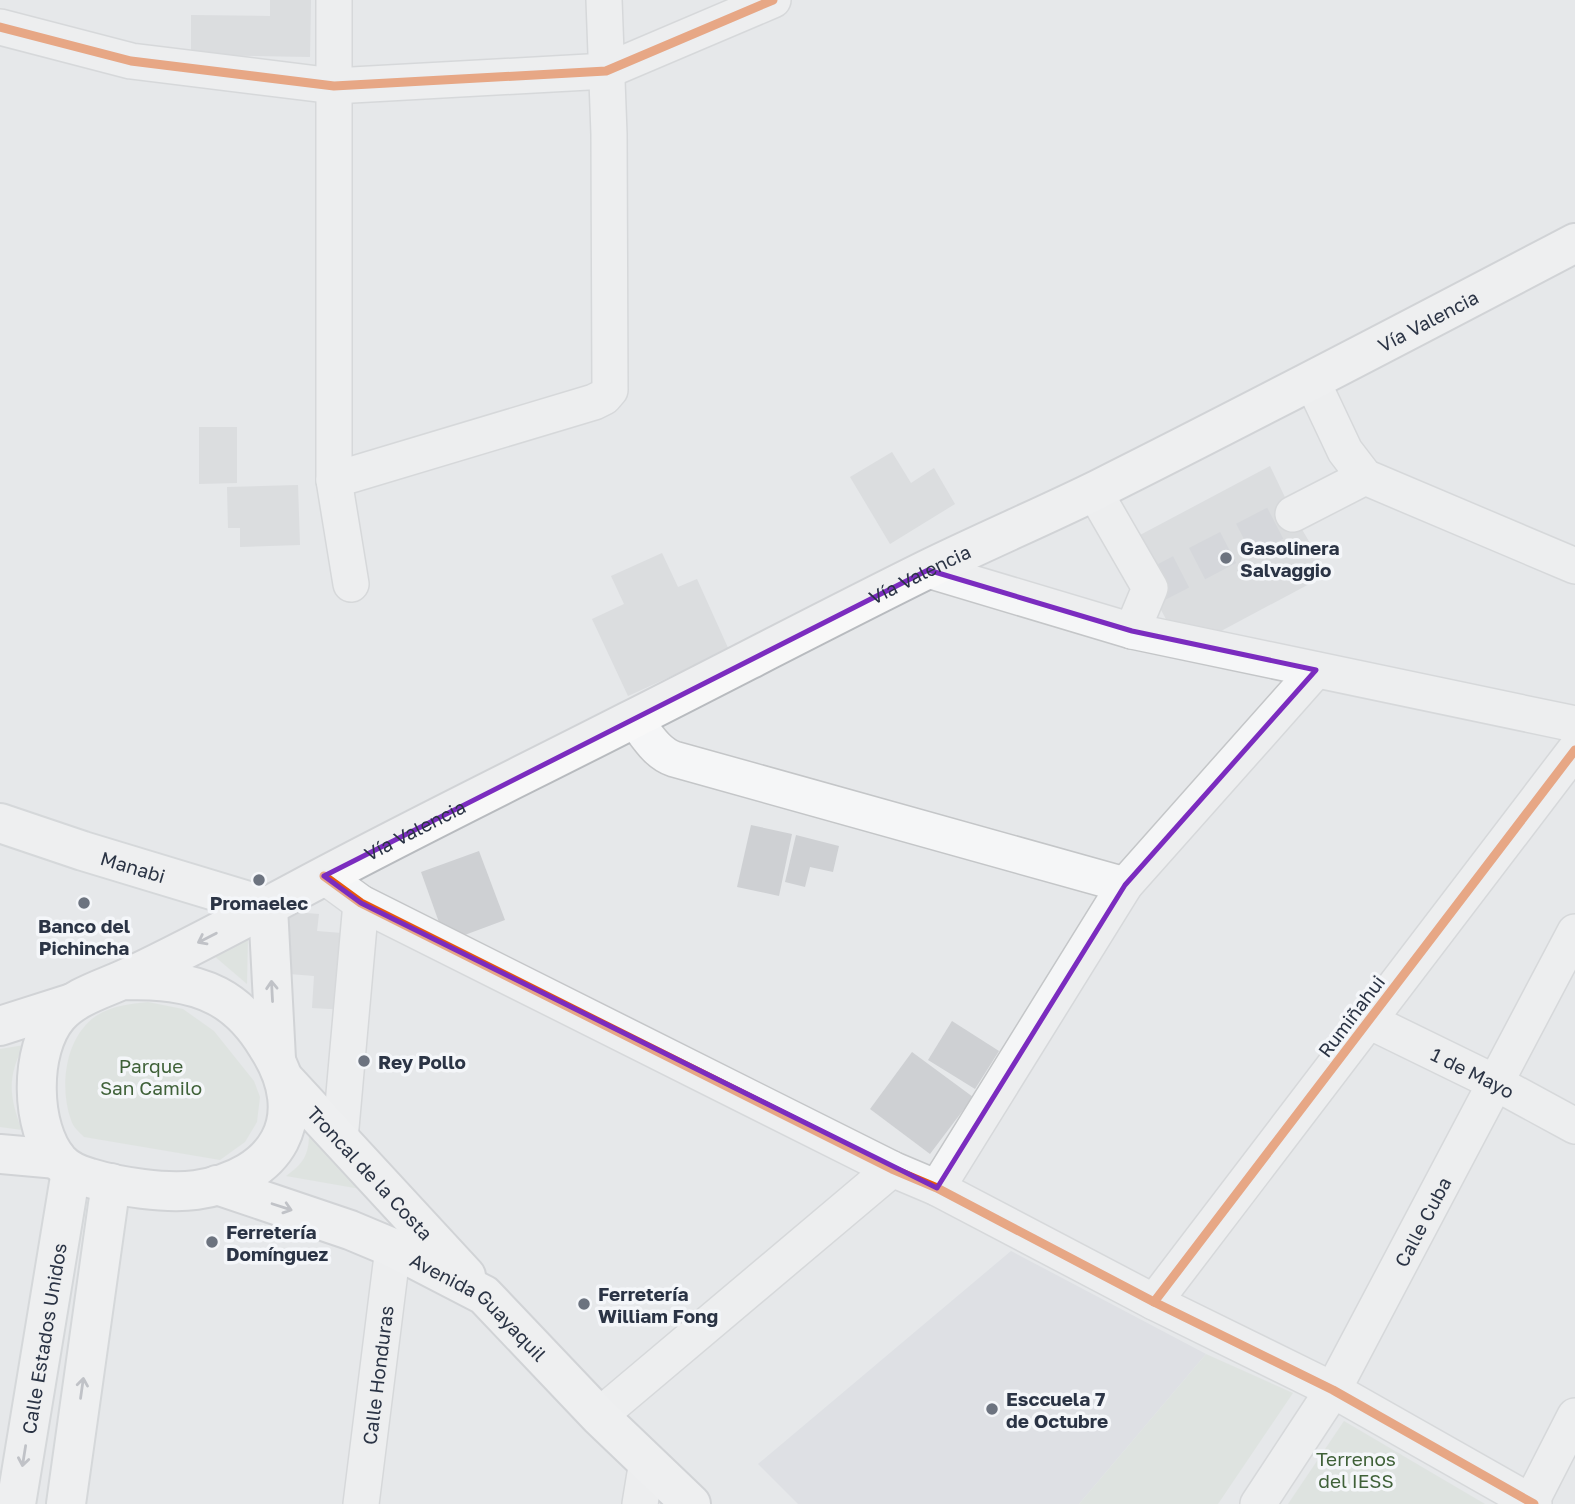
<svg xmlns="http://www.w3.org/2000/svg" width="1575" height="1504" viewBox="0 0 1575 1504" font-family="'Golos Text',sans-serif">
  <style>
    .built { fill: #d4d7dd }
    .green { fill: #d6ded6 }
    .building { fill: #ced0d3 }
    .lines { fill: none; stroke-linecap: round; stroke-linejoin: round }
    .minor-tunnel { stroke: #c1c4c9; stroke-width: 35; stroke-dasharray: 35 18; stroke-linecap: butt }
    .minor-casing { stroke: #c4c6c8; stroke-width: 38 }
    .major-casing { stroke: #c2c5c8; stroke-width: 42 }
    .highway-casing { stroke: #b8bbbf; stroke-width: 42 }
    .minor { stroke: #f5f6f7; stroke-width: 35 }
    .major { stroke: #f8f8f8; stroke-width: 38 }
    .highway { stroke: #f8f8f8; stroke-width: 38 }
    .cycleway-casing { stroke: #f4f6f9; stroke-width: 13 }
    .cycleway { stroke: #e8590c; stroke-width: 9 }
    .oneway { stroke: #92969e }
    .marked { fill: none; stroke: #7b2cbf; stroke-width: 5; stroke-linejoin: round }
    .poi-dot { fill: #6c737f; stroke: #f4f6f9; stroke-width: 2.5 }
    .labels { text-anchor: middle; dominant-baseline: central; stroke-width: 7; stroke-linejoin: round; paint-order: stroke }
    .street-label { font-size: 19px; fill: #2b3445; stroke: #f4f6f9 }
    .poi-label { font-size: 19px; font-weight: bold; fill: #2b3445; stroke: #f4f6f9; text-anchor: start }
    .park-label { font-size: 19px; fill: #3f6138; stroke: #f4f6f9 }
  </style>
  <rect width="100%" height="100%" fill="#e6e8ea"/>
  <!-- built -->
  <polygon class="built" points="1011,1251 1206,1354 1079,1504 798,1504 758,1464"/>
  <!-- green -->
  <g class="green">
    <polygon points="248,938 247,984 213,955"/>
    <path d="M148,1002L183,1009L214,1031L254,1081L260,1097L257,1122L245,1142L220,1160L84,1137C79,1132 73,1127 71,1120C59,1087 65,1037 96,1016C113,1005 130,1004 148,1002Z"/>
    <path d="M24,1045C7,1077 9,1096 22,1130L0,1127V1049Z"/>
    <path d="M309,1134L366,1190L286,1176C303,1164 309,1155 309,1134Z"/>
    <polygon points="1206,1354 1293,1393 1218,1504 1079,1504"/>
    <polygon points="1344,1421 1485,1504 1288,1504"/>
  </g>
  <!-- building -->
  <g class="building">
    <polygon points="270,0 311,0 310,57 191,55 191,15 270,16"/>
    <polygon points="199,427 237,427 237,483 199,484"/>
    <polygon points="892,452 911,483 934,468 955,504 890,544 850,477"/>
    <polygon points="1270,466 1293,514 1328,574 1208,638 1174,634 1125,543"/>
    <polygon points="298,485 300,545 240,547 240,528 228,528 227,487"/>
    <polygon points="662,553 678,587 697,579 729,650 628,696 592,619 624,604 611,576"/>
    <polygon points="751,825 792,834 779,896 737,887"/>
    <polygon points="796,835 839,846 833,872 810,867 805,887 785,882"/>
    <polygon points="479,851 505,920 446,942 421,872"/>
    <polygon points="281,911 319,914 317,931 354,934 348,1010 312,1008 314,976 277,973"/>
    <polygon points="952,1021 999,1051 975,1089 928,1060"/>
    <polygon points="912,1052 973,1097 930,1154 870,1109"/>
  </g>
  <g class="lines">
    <!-- minor-tunnel -->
    <polyline class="minor-tunnel" points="1150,588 1293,514"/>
    <!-- minor casing -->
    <g class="minor-casing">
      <g id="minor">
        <polyline points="334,0 334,480 351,584"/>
        <polyline points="0,27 131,61 334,86 606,71 773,0"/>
        <polyline points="1312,381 1345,451 1365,477 1575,566"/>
        <polyline points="334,480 594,402 604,397 610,390 609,134 604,0"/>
        <polyline points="1094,491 1150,588 1132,631"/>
        <polyline points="1293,514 1365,477"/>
        <polyline points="928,570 1132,631 1575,724"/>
        <path d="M634,719C646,734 656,753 674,759L1125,885"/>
        <polyline points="324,876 361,903 892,1169 937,1188 1154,1302 1333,1390 1534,1504"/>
        <path id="s1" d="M1369,1021L1496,1083L1575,1126"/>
        <polyline points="340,1139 361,903"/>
        <polyline points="937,1188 1125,885 1316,670"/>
        <polyline points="1154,1302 1575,750"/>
        <polyline points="599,1416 892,1169"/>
        <polyline points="1531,1502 1575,1416"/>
        <path id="s2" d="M361,1504L393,1248"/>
        <polyline points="640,1504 647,1461"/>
        <path id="s3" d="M1258,1504L1333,1390L1575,932"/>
      </g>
    </g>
    <!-- major casing -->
    <g class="major-casing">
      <g id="major">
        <path id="s4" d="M0,823L83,851L268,907"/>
        <path id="s5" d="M16,1504L71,1171"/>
        <polyline points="66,1504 111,1183"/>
      </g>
    </g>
    <!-- highway casing -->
    <g class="highway-casing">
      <g id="highway">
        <polyline points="268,907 276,1059"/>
        <path id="s6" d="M124,980C156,980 188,981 217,996C238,1007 255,1026 267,1046C314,1118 277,1178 196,1190C166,1194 119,1187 90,1178C79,1175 67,1170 59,1161C30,1128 29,1050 58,1016C76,995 107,988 131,976C188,949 244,919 300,889C408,831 519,777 629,721C728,671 827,619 926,570C983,542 1042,517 1099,489C1259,409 1417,326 1575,243"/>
        <polyline points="0,1026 72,1003"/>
        <path id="s7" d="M285,1080L466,1276"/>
        <polyline points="0,1154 57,1159"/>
        <path id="s8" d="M217,1185L350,1230L393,1248L484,1295L599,1416L691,1504"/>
      </g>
    </g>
    <!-- minor -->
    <use href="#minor" class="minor"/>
    <!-- major -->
    <use href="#major" class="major"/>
    <!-- highway -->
    <use href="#highway" class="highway"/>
    <!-- cycleway casing -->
    <g class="cycleway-casing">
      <g id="cycleway">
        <polyline points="0,27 131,61 334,86 606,71 773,0"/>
        <polyline points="324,876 361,903 892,1169 937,1188 1154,1302 1333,1390 1534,1504"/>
        <polyline points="1154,1302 1575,750"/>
      </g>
    </g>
    <!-- cycleway -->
    <use href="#cycleway" class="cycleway"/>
  </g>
  <!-- one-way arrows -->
  <defs><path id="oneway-shaft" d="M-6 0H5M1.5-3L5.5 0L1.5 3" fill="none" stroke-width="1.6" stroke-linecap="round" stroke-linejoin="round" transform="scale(1.75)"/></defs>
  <g class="oneway">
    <use href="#oneway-shaft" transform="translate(207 938) rotate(153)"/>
    <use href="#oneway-shaft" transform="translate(272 991) rotate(-93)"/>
    <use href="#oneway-shaft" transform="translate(282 1207) rotate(18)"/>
    <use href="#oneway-shaft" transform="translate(82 1388) rotate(-82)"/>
    <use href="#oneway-shaft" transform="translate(24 1456) rotate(99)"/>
  </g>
  <!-- marked area -->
  <path d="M0 0H1575V1504H0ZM928,570L1132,631L1316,670L1125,885L937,1188L361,903L324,876Z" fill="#e6e8ea" fill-opacity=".55" fill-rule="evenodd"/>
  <path class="marked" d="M928,570L1132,631L1316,670L1125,885L937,1188L361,903L324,876Z"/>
  <!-- markers -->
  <g class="poi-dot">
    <circle cx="1226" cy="558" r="7"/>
    <circle cx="259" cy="880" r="7"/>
    <circle cx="84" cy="903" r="7"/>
    <circle cx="364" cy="1061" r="7"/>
    <circle cx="212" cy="1242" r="7"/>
    <circle cx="584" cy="1304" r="7"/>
    <circle cx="992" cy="1409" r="7"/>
  </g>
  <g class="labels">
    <!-- street labels -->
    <g class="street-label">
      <text stroke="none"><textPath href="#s6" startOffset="2202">Vía Valencia</textPath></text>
      <text stroke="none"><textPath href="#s6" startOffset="1634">Vía Valencia</textPath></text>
      <text stroke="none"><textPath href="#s6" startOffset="1068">Vía Valencia</textPath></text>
      <text stroke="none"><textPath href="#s4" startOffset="140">Manabi</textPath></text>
      <text transform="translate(1351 1016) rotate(-53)">Rumiñahui</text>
      <text stroke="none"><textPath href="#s1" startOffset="116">1 de Mayo</textPath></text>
      <text stroke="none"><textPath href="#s7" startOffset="126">Troncal de la Costa</textPath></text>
      <text stroke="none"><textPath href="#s3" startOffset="327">Calle Cuba</textPath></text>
      <text stroke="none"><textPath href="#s8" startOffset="292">Avenida Guayaquil</textPath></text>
      <text stroke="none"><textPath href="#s5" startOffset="168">Calle Estados Unidos</textPath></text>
      <text stroke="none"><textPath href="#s2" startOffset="130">Calle Honduras</textPath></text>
    </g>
    <!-- poi labels -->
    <g class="poi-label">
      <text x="1240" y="547">Gasolinera<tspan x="1240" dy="22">Salvaggio</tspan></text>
      <text x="259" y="902" text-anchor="middle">Promaelec</text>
      <text x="84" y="925" text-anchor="middle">Banco del<tspan x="84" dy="22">Pichincha</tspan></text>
      <text x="378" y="1061">Rey Pollo</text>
      <text x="226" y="1231">Ferretería<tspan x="226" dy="22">Domínguez</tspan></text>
      <text x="598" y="1293">Ferretería<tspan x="598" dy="22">William Fong</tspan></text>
      <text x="1006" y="1398">Esccuela 7<tspan x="1006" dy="22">de Octubre</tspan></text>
    </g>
    <!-- park labels -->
    <g class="park-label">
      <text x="151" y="1065">Parque<tspan x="151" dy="22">San Camilo</tspan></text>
      <text x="1356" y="1458">Terrenos<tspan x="1356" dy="22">del IESS</tspan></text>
    </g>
  </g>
</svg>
